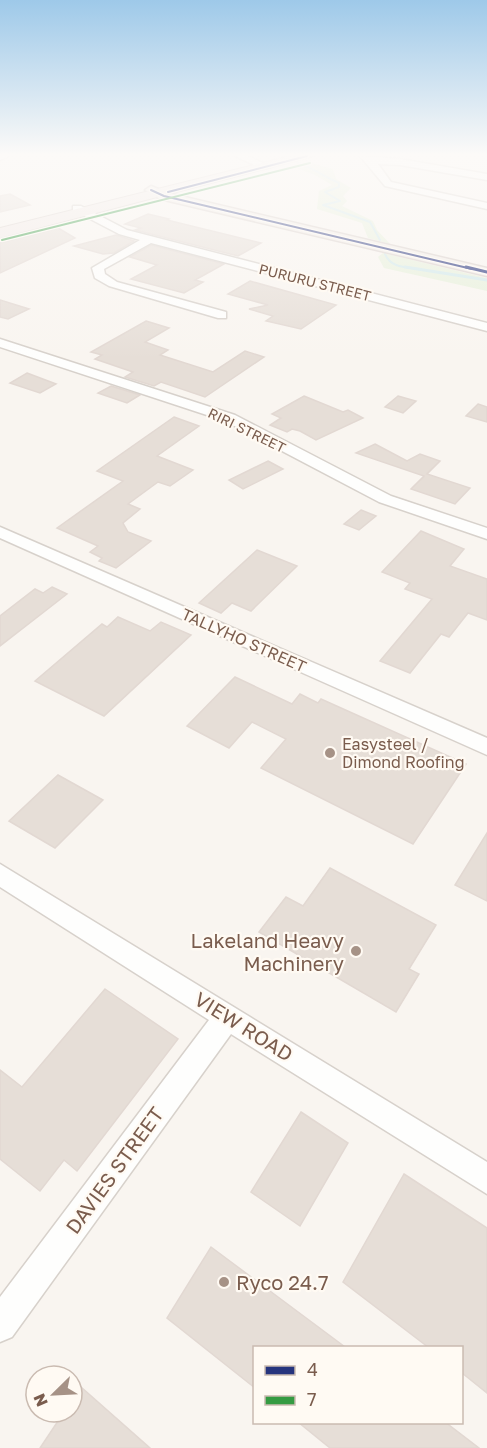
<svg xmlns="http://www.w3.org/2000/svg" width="487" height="1448" viewBox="0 0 487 1448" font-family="'Golos Text',sans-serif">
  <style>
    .green { fill: #e7f0db }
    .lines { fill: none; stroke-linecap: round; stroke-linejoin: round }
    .stream-far1 { stroke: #d0e8ea; stroke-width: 2 }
    .stream { stroke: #d0e8ea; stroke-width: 3 }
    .building { fill: #e6ded7; stroke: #e2d8d2; stroke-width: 1.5 }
    .minor-casing { stroke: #d7d1cb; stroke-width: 3 }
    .major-casing { stroke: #dad1cc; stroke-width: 3 }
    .highway-casing { stroke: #dad1cc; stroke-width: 2 }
    .minor { fill: #fefefd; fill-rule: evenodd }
    .major { fill: #f3eee8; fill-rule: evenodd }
    .highway { fill: #f2eae7; fill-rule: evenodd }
    .bus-1-far1-casing { stroke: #fffaf3; stroke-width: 4.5 }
    .bus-1-casing { stroke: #fffaf3; stroke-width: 6 }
    .bus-2-casing { stroke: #fffaf3; stroke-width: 4.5 }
    .bus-1-far1 { stroke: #26347d; stroke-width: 2 }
    .bus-1 { stroke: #26347d; stroke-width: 3 }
    .bus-2 { stroke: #359b42; stroke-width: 2 }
    .poi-dot { fill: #a69286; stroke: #fffaf3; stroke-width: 2 }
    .labels { text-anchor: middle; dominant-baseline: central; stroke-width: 4.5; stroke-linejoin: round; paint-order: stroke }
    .far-street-label { font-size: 14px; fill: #7a5c4d; stroke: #fffaf3 }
    .street-label { font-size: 16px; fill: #7a5c4d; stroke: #fffaf3 }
    .poi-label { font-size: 16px; fill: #7a5c4d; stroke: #fffaf3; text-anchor: start }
    .near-poi-label { font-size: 20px; fill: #7a5c4d; stroke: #fffaf3; text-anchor: end }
    .near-street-label { font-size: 20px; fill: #7a5c4d; stroke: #fffaf3 }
  </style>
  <rect width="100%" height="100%" fill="#f9f5f0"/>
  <!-- green -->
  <g class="green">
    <polygon points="308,162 333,169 336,179 351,188 343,196 347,201 342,206 373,221 377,230 390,244 368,238 362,223 317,209 319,191 332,185 315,175 291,166"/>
    <polygon points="383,253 487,278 487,291 384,268 378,257"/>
  </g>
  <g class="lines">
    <!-- stream-far1 -->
    <g class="stream-far1">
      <path d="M298,163C314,168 324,177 339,183V187L325,192L340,201L323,205L370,222L380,240"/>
      <path d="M385,254C391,268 405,267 419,269"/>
    </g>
    <!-- stream -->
    <polyline class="stream" points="405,267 487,280"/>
  </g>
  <!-- building -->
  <g class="building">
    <polygon points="10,194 30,205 0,212 0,196"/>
    <polygon points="148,214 169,219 167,220 261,243 238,256 135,230 141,228 125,224"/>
    <polygon points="58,228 75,238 0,273 0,243"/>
    <polygon points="116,235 134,241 114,253 103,254 74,246"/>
    <polygon points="151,245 224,264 195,280 203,282 184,293 131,279 157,265 130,257"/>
    <polygon points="250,281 336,305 301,329 266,321 273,316 249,309 268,305 228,294"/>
    <polygon points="0,300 29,309 8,319 0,317"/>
    <polygon points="146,321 169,328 145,342 168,350 160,355 213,372 245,351 264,357 205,397 161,382 154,386 125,377 133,372 95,359 102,355 91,352"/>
    <polygon points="27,373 56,384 40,393 10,383"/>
    <polygon points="111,386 140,395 127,403 98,393"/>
    <polygon points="304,396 343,412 348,410 363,418 316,440 300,431 292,429 287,432 270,425 281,418 272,414"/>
    <polygon points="398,396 416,401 403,413 385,407"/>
    <polygon points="478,404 487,407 487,422 466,416"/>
    <polygon points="174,417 199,426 157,456 193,470 170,486 158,482 128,504 140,509 123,523 128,532 151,541 116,568 99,561 102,558 90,552 98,546 57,528 123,481 97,471"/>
    <polygon points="375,444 407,461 420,454 440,461 427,474 470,488 455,504 411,489 424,476 356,453"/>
    <polygon points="268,461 283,469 243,489 229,480"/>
    <polygon points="361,510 376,516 359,530 344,524"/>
    <polygon points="421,531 464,549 450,566 487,579 487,620 468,613 449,637 441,634 410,673 380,661 432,599 405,589 410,583 382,572"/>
    <polygon points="257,550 297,566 251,611 232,603 221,613 199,603"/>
    <polygon points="52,587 67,594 0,646 0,616 35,589 43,593"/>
    <polygon points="118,617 150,631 161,622 191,635 104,716 35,681 102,624 107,627"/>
    <polygon points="235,677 292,704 300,694 318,703 321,699 466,764 413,844 261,768 286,739 252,722 229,748 187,726"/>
    <polygon points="58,775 103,800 55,848 9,821"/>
    <polygon points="487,833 487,901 455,885"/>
    <polygon points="330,868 436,925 409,969 419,974 396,1012 259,932 286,897 303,906"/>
    <polygon points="105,989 178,1039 77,1171 64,1160 40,1191 0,1159 0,1070 22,1087"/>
    <polygon points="301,1112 348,1143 300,1226 251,1192"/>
    <polygon points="404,1174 487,1228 487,1393 462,1373 462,1347 428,1347 343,1282"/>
    <polygon points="211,1247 345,1347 255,1347 255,1388 167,1318"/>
    <polygon points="81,1387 150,1448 40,1448 64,1412 72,1412 72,1400"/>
    <polygon points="298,1422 445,1422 479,1448 330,1448"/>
  </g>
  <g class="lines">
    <!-- minor casing -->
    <g class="minor-casing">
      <g id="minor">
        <polygon points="0,156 9,156 0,160"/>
        <polygon points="235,156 248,156 271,167 263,169"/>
        <polygon points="360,156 400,159 487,174 487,180 400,165 378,164 391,182 487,203 487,209 385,186"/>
        <polygon points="73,206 81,206 127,230 487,323 487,331 151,243 104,269 105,274 117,282 226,312 226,318 218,318 109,286 95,278 92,268 140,240 119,234 73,210"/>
        <polygon points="0,339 235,415 391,496 487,528 487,539 379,502 225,421 0,347"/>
        <polygon points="0,527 487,738 487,755 0,538"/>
        <polygon points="0,864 487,1162 487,1194 231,1034 12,1337 0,1342 0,1297 209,1020 0,887"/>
      </g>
    </g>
    <!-- major casing -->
    <g class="major-casing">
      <polygon id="major" points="151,186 168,193 487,268 487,276 160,199 145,190"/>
    </g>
    <!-- highway casing -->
    <g class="highway-casing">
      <polygon id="highway" points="290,156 314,156 0,238 0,228"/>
    </g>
    <!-- minor -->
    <use href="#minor" class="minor"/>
    <!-- major -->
    <use href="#major" class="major"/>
    <!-- highway -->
    <use href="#highway" class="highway"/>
    <!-- bus-1-far1 casing -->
    <g class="bus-1-far1-casing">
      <g id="bus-1-far1">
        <polyline points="151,190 164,196 472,269"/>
        <polyline points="168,192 307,156"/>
      </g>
    </g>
    <!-- bus-1 casing -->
    <g class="bus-1-casing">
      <polyline id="bus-1" points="466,267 487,272"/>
    </g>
    <!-- bus-2 casing -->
    <g class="bus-2-casing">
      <polyline id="bus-2" points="2,240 310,163"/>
    </g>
    <!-- bus-1-far1 -->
    <use href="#bus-1-far1" class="bus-1-far1"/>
    <!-- bus-1 -->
    <use href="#bus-1" class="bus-1"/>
    <!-- bus-2 -->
    <use href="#bus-2" class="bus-2"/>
  </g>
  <!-- sky -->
  <linearGradient id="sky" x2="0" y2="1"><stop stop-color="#9ec9e9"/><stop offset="0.43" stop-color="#fcfaf8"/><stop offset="1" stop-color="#fcfaf8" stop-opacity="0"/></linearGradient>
  <rect width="487" height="359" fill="url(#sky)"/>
  <!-- markers -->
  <g class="poi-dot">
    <circle cx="330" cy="753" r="6"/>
    <circle cx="356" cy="951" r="6"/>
    <circle cx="224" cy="1282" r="6"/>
  </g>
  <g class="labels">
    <!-- far-street labels -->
    <g class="far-street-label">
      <text transform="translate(315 282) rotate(14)">PURURU STREET</text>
      <text transform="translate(247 430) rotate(26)">RIRI STREET</text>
    </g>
    <!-- street labels -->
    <g class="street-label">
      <text transform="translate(244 640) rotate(24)">TALLYHO STREET</text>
    </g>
    <!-- poi labels -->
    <g class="poi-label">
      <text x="342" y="744">Easysteel /<tspan x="342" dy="18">Dimond Roofing</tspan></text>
    </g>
    <!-- near-poi labels -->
    <g class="near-poi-label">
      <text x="344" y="940">Lakeland Heavy<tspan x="344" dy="23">Machinery</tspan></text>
      <text x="236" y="1282" text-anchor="start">Ryco 24.7</text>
    </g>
    <!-- near-street labels -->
    <g class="near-street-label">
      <text transform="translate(244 1026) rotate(32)">VIEW ROAD</text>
      <text transform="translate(114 1170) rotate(-54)">DAVIES STREET</text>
    </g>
  </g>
  <!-- legend -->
  <rect x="253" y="1346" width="210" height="78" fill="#fffaf3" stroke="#cabbb1" stroke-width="1.5"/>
  <rect x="265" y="1366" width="30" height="9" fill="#26347d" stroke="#cabbb1" stroke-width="1.5"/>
  <text x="307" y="1376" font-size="18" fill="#7a5c4d">4</text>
  <rect x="265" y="1396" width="30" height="9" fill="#359b42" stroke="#cabbb1" stroke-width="1.5"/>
  <text x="307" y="1406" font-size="18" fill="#7a5c4d">7</text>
  <!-- north arrow -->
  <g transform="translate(54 1394) rotate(246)"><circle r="28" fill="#fffaf3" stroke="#cabbb1" stroke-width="1.5"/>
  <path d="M0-4.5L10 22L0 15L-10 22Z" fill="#a69286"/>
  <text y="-9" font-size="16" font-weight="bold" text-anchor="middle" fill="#7a5c4d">N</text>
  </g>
</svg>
